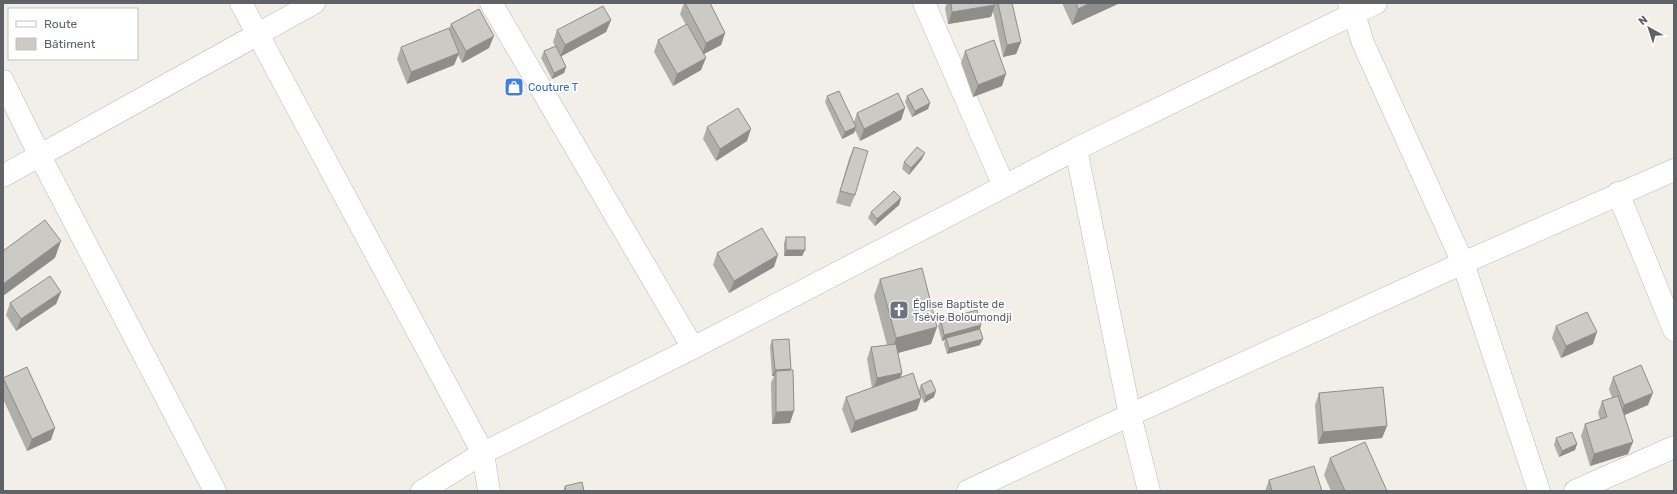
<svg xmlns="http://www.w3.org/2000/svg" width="1677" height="494" viewBox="0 0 1677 494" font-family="Rubik,sans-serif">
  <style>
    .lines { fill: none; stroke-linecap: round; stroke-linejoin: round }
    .minor-casing { stroke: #b5b8bc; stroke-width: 23 }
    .tertiary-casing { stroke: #b5b8bc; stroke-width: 23 }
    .minor { stroke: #fff; stroke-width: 22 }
    .tertiary { stroke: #fff; stroke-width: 22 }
    .wall { fill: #afaea9 }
    .shaded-wall { fill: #8f8d8a }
    .building { fill: #cccac5; stroke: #8f8d8a }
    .labels { text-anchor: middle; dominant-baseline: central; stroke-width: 3.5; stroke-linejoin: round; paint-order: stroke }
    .shop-label { font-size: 11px; fill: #366cbe; stroke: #fff; text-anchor: start }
    .worship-label { font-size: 11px; fill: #5b616d; stroke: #fff; text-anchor: start }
  </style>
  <rect width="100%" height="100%" fill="#f1efe8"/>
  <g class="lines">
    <!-- minor casing -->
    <g class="minor-casing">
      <g id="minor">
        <polyline points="241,3 483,453 489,491"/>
        <polyline points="491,3 693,348"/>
        <polyline points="924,3 1004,186"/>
        <polyline points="1349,3 1354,14 1363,43 1463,263 1674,170"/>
        <polyline points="3,81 40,156 215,491"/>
        <polyline points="1076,149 1130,415 1149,491"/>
        <polyline points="3,176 314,3"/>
        <polyline points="1618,193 1674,330"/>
        <polyline points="968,491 1130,415 1463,263 1539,491"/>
        <polyline points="1575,491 1674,447"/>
      </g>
    </g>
    <!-- tertiary casing -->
    <g class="tertiary-casing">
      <polyline id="tertiary" points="422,491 483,453 693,348 1076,149 1376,3"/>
    </g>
    <!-- minor -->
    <use href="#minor" class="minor"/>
    <!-- tertiary -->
    <use href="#tertiary" class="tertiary"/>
  </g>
  <!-- wall -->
  <g class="wall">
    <polygon points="684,3 710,3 725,33 721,45 704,54 701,70 673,86 654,52 658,40 686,25 680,14"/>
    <polygon points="947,3 1012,3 1021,42 1016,54 1003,57 993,11 991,17 948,24 945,8"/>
    <polygon points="1062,3 1120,3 1072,25"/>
    <polygon points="611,20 606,32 561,56 566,67 564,73 552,79 541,58 544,51 555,46 553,42 557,30"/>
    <polygon points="451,24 489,48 462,63 458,55 454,65 407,84 397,59 401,47 449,29"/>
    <polygon points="965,51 1002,86 973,97 961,63"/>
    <polygon points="827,96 854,122 857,113 905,108 901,120 860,141 855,130 854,133 842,139 825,102"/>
    <polygon points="907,96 930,103 928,109 912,117 905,102"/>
    <polygon points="707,127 747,141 716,161 703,139"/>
    <polygon points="854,147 855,195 850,207 836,203 849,159"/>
    <polygon points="922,159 909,175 902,169 904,162"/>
    <polygon points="901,198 899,205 875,226 868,218 871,212"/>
    <polygon points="786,237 805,250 802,256 784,256 784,243"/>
    <polygon points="717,253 774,267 729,293 713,265"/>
    <polygon points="880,279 937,327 931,344 898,353 902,373 900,378 919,390 921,385 934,397 924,403 921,396 921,398 917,410 851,433 842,409 846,397 872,388 867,359 871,347 887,345 874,296"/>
    <polygon points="61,292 56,304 16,331 6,315 10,303"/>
    <polygon points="941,320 981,325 980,329 980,345 947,354 944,344 945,340 942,341 938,326"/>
    <polygon points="1556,326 1593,344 1561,358 1552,338"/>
    <polygon points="772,340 790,370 790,423 772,424 771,383 774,376 772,376 770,346"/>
    <polygon points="1613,377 1648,405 1624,415 1628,454 1590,466 1581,436 1585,424 1600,419 1598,413 1602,401 1612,398 1609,389"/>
    <polygon points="3,378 51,440 27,451 3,399"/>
    <polygon points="1319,393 1387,426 1382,438 1318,444 1315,405"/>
    <polygon points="1556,438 1577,444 1575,450 1559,457 1554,445"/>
    <polygon points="1330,458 1387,491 1331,491 1324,475"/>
    <polygon points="1269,480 1322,491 1265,491"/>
    <polygon points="565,486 584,491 563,491"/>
  </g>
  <!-- shaded-wall -->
  <g class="shaded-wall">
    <polygon points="1090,3 1120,3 1072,25 1078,9"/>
    <polygon points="995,5 991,17 948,24 952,12"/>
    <polygon points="611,20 606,32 560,57 565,45"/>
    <polygon points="725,33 721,45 702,55 706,43"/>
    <polygon points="494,36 489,48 462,63 466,51"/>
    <polygon points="1021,42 1016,54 1003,57 1007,45"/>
    <polygon points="459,53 454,65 407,84 411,72"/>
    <polygon points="706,58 701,70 673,86 677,74"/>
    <polygon points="566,67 564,73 552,79 554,73"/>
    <polygon points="1006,74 1002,86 973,97 978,85"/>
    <polygon points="930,103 928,109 912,117 915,111"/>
    <polygon points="905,108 901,120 860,141 864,129"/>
    <polygon points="856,127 854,133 842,139 845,132"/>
    <polygon points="751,129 747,141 716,161 720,149"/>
    <polygon points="925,153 922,159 909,175 911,168"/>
    <polygon points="901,198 899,205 875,226 877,219"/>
    <polygon points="61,241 55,258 3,296 3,284"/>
    <polygon points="786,250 805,250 802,256 784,256"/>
    <polygon points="778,255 774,267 729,293 734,281"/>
    <polygon points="61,292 56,304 16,331 21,319"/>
    <polygon points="981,325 979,331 946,338 945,340 942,341 944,335"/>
    <polygon points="937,327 931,344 890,355 896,338"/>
    <polygon points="1597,332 1593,344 1561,358 1566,346"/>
    <polygon points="983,339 980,345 947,354 949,348"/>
    <polygon points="791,369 788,375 776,371 774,376 772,376 775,370"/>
    <polygon points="902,373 898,385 873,390 877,378"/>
    <polygon points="936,391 934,397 924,403 926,396"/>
    <polygon points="1653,393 1648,405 1620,417 1624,405"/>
    <polygon points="921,398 917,410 851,433 855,421"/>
    <polygon points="794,411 790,423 772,424 776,412"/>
    <polygon points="1387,426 1382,438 1318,444 1323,432"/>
    <polygon points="55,428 51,440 27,451 32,439"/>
    <polygon points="1633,442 1628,454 1590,466 1594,454"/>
    <polygon points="1577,444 1575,450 1559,457 1562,451"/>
  </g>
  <!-- building -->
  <g class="building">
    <polygon points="685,3 710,3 725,33 706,43"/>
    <polygon points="951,3 995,3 995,5 952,12"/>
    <polygon points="998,3 1012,3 1021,42 1007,45"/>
    <polygon points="1076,3 1090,3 1078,9"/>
    <polygon points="603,6 611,20 565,45 557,30"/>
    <polygon points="479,9 494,36 466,51 451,24"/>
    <polygon points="687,24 706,58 677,74 658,40"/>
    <polygon points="449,28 459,53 411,72 401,47"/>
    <polygon points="994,40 1006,74 978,85 965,51"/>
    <polygon points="556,46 566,67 554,73 544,51"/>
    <polygon points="922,88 930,103 915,111 907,96"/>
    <polygon points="839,91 856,127 845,132 827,96"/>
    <polygon points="898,93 905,108 864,129 857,113"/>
    <polygon points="738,108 751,129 720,149 707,127"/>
    <polygon points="854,147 868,151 855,195 840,191"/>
    <polygon points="917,147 925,153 911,168 904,162"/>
    <polygon points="894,191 901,198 877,219 871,212"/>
    <polygon points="45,220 61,241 3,284 3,251"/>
    <polygon points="762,228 778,255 734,281 717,253"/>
    <rect x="786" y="237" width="19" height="13"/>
    <polygon points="922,268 937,327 896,338 880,279"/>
    <polygon points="50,276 61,292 21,319 10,303"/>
    <polygon points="977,310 981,325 944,335 941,320"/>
    <polygon points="1587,312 1597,332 1566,346 1556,326"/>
    <polygon points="980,329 983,339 949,348 946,338"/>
    <polygon points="789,339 791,369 775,370 772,340"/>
    <polygon points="896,344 902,373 877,378 871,347"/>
    <polygon points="1641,365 1653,393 1624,405 1613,377"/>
    <polygon points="27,367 55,428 32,439 3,378"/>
    <polygon points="793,370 794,411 776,412 776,371"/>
    <polygon points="913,373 921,398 855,421 846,397"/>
    <polygon points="931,380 936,391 926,396 921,385"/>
    <polygon points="1383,387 1387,426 1323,432 1319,393"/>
    <polygon points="1618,396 1633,442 1594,454 1585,424 1607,417 1602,401"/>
    <polygon points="1572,432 1577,444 1562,451 1556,438"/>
    <polygon points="1365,442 1387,491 1345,491 1330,458"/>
    <polygon points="1314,466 1322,491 1272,491 1269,480"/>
    <polygon points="582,482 584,491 566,491 565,486"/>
  </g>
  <!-- icons -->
  <defs>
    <g id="shop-square" transform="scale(1)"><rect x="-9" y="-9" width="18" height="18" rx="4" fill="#3f7fe0" stroke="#fff"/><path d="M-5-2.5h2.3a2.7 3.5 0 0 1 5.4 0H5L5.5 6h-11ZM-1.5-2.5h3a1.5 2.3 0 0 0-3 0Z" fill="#fff"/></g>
    <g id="church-square" transform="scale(1)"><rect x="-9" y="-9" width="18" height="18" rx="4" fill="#6b7280" stroke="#fff"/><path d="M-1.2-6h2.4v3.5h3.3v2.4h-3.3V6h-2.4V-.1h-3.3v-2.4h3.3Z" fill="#fff"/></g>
  </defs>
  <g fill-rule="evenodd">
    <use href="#shop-square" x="514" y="87"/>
    <use href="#church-square" x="899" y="310"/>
  </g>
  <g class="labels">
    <!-- shop labels -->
    <g class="shop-label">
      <text x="528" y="87">Couture T</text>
    </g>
    <!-- worship labels -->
    <g class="worship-label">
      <text x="913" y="304">Église Baptiste de<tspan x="913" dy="13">Tsévie Boloumondji</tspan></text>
    </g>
  </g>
  <!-- border -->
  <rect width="1677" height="494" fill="none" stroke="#5f6368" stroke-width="8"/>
  <!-- legend -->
  <rect x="8" y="8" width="130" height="52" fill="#ffffff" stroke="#bfc1c3"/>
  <rect x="16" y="21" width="20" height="6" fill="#ffffff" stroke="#bfc1c3"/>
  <text x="44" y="28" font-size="12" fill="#5f6368">Route</text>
  <rect x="16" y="38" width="20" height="12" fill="#cccac5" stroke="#bfc1c3"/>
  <text x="44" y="48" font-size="12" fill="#5f6368">Bâtiment</text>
  <!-- north arrow -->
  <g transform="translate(1649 28) rotate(321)" stroke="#ffffff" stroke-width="3" paint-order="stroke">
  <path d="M0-3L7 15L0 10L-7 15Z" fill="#5f6368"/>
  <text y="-6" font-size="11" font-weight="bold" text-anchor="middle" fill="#5f6368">N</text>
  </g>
</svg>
